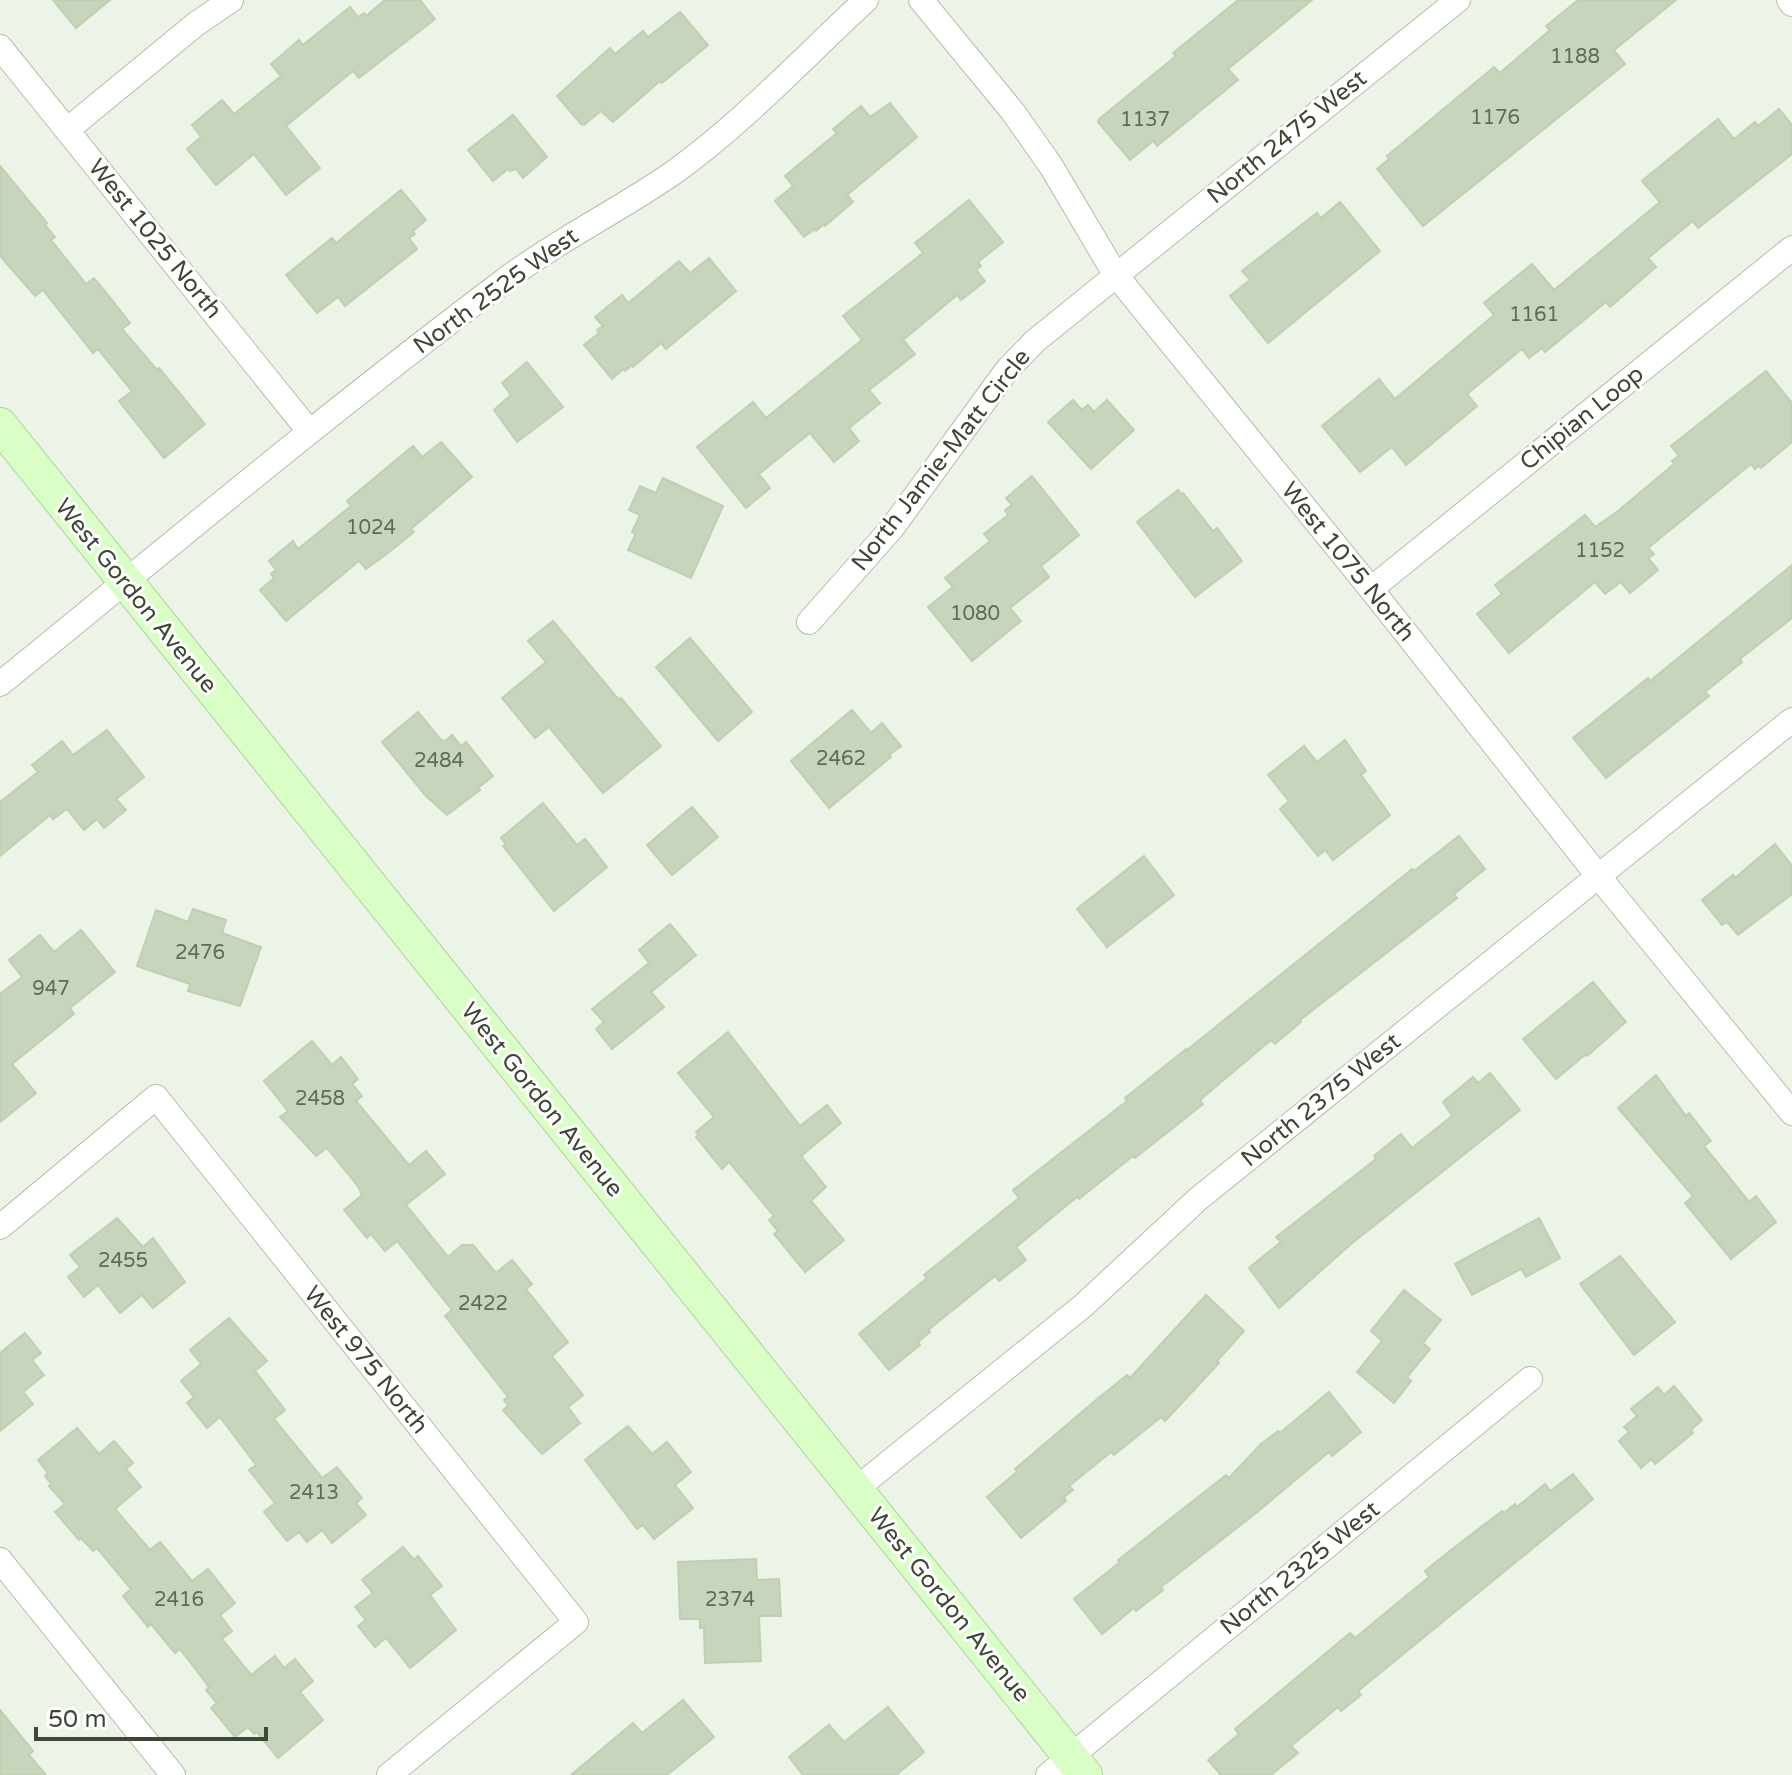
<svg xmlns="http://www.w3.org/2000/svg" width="1792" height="1775" viewBox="0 0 1792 1775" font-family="'Varela Round',sans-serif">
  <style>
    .building { fill: #c8d5bc; stroke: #bfd0b0; stroke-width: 2 }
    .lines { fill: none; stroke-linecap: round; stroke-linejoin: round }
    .minor-casing { stroke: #b3bfaa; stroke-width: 26 }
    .secondary-casing { stroke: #acd497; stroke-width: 36 }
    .minor { stroke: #fff; stroke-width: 24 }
    .secondary { stroke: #d9fec6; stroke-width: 34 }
    .labels { text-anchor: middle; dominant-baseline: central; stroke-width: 6; stroke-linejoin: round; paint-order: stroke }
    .number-label { font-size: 20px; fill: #606a58 }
    .street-label { font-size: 24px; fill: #3e4736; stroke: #fff }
  </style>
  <rect width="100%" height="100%" fill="#ecf4e7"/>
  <!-- building -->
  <g class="building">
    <polygon points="53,0 110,0 76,28"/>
    <polygon points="385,0 420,0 435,19 359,78 353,71 286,126 320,168 286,195 254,154 216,185 187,149 201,137 192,125 222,100 234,114 281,76 271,64 299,40 303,45 350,7 358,17 364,13 366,16"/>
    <polygon points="1238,0 1312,0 1228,69 1238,80 1157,146 1153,141 1130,160 1098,122 1099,119 1176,56 1173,53"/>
    <polygon points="1578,0 1676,0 1614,50 1625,64 1423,226 1377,169 1389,159 1387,156 1494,67 1500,73 1550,30 1546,26"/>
    <polygon points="680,12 708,45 662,83 660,81 613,122 601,111 584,125 581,124 557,96 610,48 615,54 643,31 648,37"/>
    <polygon points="890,103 917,137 847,195 853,202 825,226 824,224 816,231 815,229 804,237 775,201 793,186 785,176 837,133 833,129 861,106 870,117"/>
    <polygon points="1779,109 1792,125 1792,154 1698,228 1693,221 1648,258 1656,267 1610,307 1606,302 1545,352 1542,348 1529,358 1522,349 1467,394 1477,406 1406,465 1392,447 1360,472 1322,426 1379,379 1395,399 1494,315 1484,303 1532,264 1554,290 1660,202 1642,181 1718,119 1734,139 1755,122 1758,126"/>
    <polygon points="513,115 547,157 523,178 516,169 510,171 508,169 493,181 468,150"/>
    <polygon points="0,166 47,223 45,225 55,237 51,240 86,284 94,278 108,295 130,323 122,329 157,370 159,368 205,424 164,458 119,401 132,391 98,349 93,353 43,290 35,296 0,256"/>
    <polygon points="401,190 426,220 413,231 415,234 409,238 417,249 345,306 338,297 317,313 286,275 332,238 336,243"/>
    <polygon points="969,200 1003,242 978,262 981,266 976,270 985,281 961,300 957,295 903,340 915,354 869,390 880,403 849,428 859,441 834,462 810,433 759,474 770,488 746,508 697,447 753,402 766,418 862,340 843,316 923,253 915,243"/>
    <polygon points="1340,202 1380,251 1268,343 1230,296 1250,280 1242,271 1317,213 1321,218"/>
    <polygon points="709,258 736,291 666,349 661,343 633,367 632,365 625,371 623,369 612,379 584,345 599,333 597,330 603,326 595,317 622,295 628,303 679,261 690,273"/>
    <polygon points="527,362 563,407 517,442 494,410 511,395 502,383"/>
    <polygon points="1766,371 1792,403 1792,442 1761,468 1759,466 1755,469 1751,464 1648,548 1654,554 1648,558 1658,570 1630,593 1621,582 1605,594 1595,582 1509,653 1477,614 1502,594 1495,585 1585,515 1595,527 1618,511 1674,464 1672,461 1679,456 1671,446"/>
    <polygon points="1073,400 1082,410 1088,405 1094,412 1107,400 1134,430 1091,469 1048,422"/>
    <polygon points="441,442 472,477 411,529 414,532 388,553 366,569 359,561 286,621 260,590 274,578 271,574 276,570 269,561 293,541 298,549 351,506 347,501 413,446 422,457"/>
    <polygon points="1032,476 1079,535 1041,566 1049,577 1010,608 1021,621 972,661 928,607 953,587 945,578 990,541 984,534 1008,515 1005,510 1012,505 1006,498"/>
    <polygon points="663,478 723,506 691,578 628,550 636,533 632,532 640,515 629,510 640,486 656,493"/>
    <polygon points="1178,490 1181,494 1183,493 1213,531 1217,528 1242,561 1195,597 1137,522"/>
    <polygon points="1792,565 1792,618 1740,659 1742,662 1705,692 1709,696 1606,778 1573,738 1648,678 1650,681"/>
    <polygon points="553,621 619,700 621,698 661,746 603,793 549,727 535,738 502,698 546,662 528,641"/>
    <polygon points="690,638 752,712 718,741 656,667"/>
    <polygon points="852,710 871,733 882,723 901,746 889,755 891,757 829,808 791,761"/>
    <polygon points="418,712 441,740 445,741 452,735 461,746 466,742 493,776 478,788 480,790 447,815 425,795 382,742"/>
    <polygon points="107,730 144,777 116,799 126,810 104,828 97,819 84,830 67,809 53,819 50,815 0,856 0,802 38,772 32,765 62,741 73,755"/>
    <polygon points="1345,740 1366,771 1361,775 1390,815 1333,860 1325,850 1318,856 1280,809 1289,801 1268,775 1304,746 1317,762"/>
    <polygon points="543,803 577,845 585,839 607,867 554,911 503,846 506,844 501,838"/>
    <polygon points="692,807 718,837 672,875 647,845"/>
    <polygon points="1459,836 1485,869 1454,894 1457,898 1300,1020 1301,1022 1275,1044 1271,1040 1200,1100 1203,1104 1135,1158 1133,1156 1079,1199 1077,1197 1016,1247 1026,1260 999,1281 995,1276 928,1330 930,1332 918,1342 920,1345 889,1370 859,1334 927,1278 924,1275 1019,1198 1013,1190 1127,1101 1125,1098 1186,1049 1187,1050 1412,869 1414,871"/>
    <polygon points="1775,844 1792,866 1792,894 1738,935 1727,922 1722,925 1702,900 1733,875 1735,878"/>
    <polygon points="1144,856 1174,895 1107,947 1077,909"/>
    <polygon points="193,909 226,920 222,933 261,947 240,1006 188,991 190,984 137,966 156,910 188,922"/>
    <polygon points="670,924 696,955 651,992 664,1007 612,1049 596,1029 604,1022 592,1009 649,963 639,950"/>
    <polygon points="81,930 115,972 70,1008 74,1014 12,1064 36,1093 0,1122 0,994 22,977 9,960 40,935 54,952"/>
    <polygon points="1593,982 1626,1022 1587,1056 1586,1054 1556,1079 1523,1039"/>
    <polygon points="728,1032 800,1126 827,1105 841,1123 801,1156 826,1187 811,1201 844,1240 805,1272 774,1234 778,1231 769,1220 774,1216 729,1162 722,1169 696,1137 698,1135 696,1132 714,1117 678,1073"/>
    <polygon points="312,1041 332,1065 341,1057 358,1079 352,1084 362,1096 356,1101 409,1165 426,1151 445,1174 406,1205 448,1257 462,1245 473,1245 496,1273 512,1260 532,1284 526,1289 568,1342 552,1356 583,1395 568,1407 580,1423 542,1454 503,1410 508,1406 504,1400 508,1397 445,1316 452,1310 397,1241 385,1251 371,1234 367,1238 344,1210 362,1195 358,1186 327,1148 316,1156 280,1117 288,1111 264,1081"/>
    <polygon points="1490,1073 1520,1110 1351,1244 1279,1308 1249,1268 1281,1242 1276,1237 1376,1159 1374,1156 1401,1134 1412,1148 1452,1116 1443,1102 1473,1077 1478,1083"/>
    <polygon points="1656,1075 1686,1116 1689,1113 1711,1141 1704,1146 1749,1202 1756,1196 1776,1222 1731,1259 1685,1203 1693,1196 1618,1108"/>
    <polygon points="117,1218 143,1247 153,1238 185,1282 153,1308 142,1295 120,1313 98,1285 84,1297 68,1277 80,1267 70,1255"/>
    <polygon points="1539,1218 1560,1258 1526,1277 1521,1269 1472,1295 1455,1264"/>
    <polygon points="1620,1256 1675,1322 1634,1355 1580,1284"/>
    <polygon points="1404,1290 1441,1320 1423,1343 1430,1349 1407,1377 1411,1381 1394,1403 1357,1372 1382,1341 1371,1331"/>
    <polygon points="1206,1295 1244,1331 1217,1361 1219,1363 1165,1421 1161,1417 1114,1455 1111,1452 1069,1486 1073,1490 1064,1497 1066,1501 1021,1538 987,1497 1017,1472 1015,1469 1096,1400 1127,1375 1130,1378"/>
    <polygon points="229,1318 267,1361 255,1371 285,1410 274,1419 322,1478 337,1467 362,1498 356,1503 366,1515 332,1543 322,1530 307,1542 299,1532 287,1541 264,1512 275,1503 249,1470 256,1465 220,1417 207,1428 187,1403 194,1397 181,1381 201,1364 190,1350"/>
    <polygon points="25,1333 41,1353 32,1360 44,1375 23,1392 33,1404 0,1431 0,1353"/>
    <polygon points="1674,1386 1702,1420 1691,1430 1693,1433 1655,1464 1651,1459 1641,1468 1619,1441 1629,1432 1624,1427 1637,1416 1631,1409 1658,1387 1664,1395"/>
    <polygon points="1329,1392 1361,1432 1332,1456 1329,1452 1256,1513 1161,1587 1163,1590 1136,1611 1134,1608 1102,1634 1074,1599 1120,1562 1118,1560 1226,1475 1229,1478 1261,1444 1278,1431 1280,1433"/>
    <polygon points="628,1426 652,1454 667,1442 691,1472 675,1485 693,1508 654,1539 643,1525 637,1529 585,1460"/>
    <polygon points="77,1428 99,1454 114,1441 133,1463 126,1469 141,1487 115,1509 150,1550 160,1542 192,1581 208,1569 235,1603 220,1615 232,1631 222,1639 251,1675 275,1656 284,1668 295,1659 313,1681 300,1692 323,1720 278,1758 257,1732 254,1734 248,1727 235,1737 211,1708 217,1703 206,1690 209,1687 180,1649 175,1653 151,1624 148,1627 123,1596 131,1589 97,1548 93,1551 81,1538 79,1540 55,1512 65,1504 49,1486 51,1484 45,1476 48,1473 38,1460"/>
    <polygon points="1573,1474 1593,1499 1358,1691 1361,1695 1341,1711 1338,1707 1291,1746 1298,1753 1271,1775 1221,1775 1208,1760 1239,1734 1235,1729 1350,1633 1355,1638 1429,1577 1425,1571 1451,1550 1502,1511 1504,1513 1515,1504 1517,1507 1545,1484 1550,1491"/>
    <polygon points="403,1547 414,1560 418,1556 442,1586 430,1595 456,1630 410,1668 386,1638 375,1647 358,1626 366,1620 355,1607 373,1593 362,1580"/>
    <polygon points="756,1559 757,1580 779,1579 781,1616 759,1616 761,1661 705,1663 704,1628 700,1628 700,1619 680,1619 678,1562"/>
    <polygon points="683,1700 714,1737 667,1775 571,1775 633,1723 642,1733"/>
    <polygon points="888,1707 924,1752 896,1775 803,1775 789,1757 829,1725 844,1742"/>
    <polygon points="0,1710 33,1751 29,1755 46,1775 0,1775"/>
  </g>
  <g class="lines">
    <!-- minor casing -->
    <g class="minor-casing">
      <g id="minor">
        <polyline points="921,0 1013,112 1051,166 1115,274 1371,589 1599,877 1792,1113"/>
        <polyline points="1789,0 1792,4"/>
        <polyline points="0,47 309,431"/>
        <polyline points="67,130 196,24 231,0"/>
        <polyline points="1371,589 1792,248"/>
        <polyline points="809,622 892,528 1007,370 1035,341 1458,0"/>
        <path d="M0,684C167,548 332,410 505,280C558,240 618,211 673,173C743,123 803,58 866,0"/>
        <polyline points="0,1227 156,1097 576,1622 389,1775"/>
        <polyline points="856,1489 1084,1305 1198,1199 1792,720"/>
        <polyline points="0,1560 173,1775"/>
        <polyline points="1048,1775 1530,1379"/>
      </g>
    </g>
    <!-- secondary casing -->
    <g class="secondary-casing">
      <polyline id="secondary" points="0,425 1085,1775"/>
    </g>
    <!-- minor -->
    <use href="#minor" class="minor"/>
    <!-- secondary -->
    <use href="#secondary" class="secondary"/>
  </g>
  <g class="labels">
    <!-- number labels -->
    <g class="number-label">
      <text x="1575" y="57">1188</text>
      <text x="1495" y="118">1176</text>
      <text x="1145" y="120">1137</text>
      <text x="1534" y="315">1161</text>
      <text x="371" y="528">1024</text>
      <text x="1600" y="551">1152</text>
      <text x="975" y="614">1080</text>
      <text x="841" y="759">2462</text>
      <text x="439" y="761">2484</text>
      <text x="200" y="953">2476</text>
      <text x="51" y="989">947</text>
      <text x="320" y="1099">2458</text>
      <text x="123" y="1261">2455</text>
      <text x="483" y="1304">2422</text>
      <text x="314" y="1493">2413</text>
      <text x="179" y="1600">2416</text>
      <text x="730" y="1600">2374</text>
    </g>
    <!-- street labels -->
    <g class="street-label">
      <text transform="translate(1287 137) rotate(-39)">North 2475 West</text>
      <text transform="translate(155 239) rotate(51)">West 1025 North</text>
      <text transform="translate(496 291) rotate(-36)">North 2525 West</text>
      <text transform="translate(1582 418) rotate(-39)">Chipian Loop</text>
      <text transform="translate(941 460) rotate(-52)">North Jamie-Matt Circle</text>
      <text transform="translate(1348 562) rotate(51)">West 1075 North</text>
      <text transform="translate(136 596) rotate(51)">West Gordon Avenue</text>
      <text transform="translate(542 1100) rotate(51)">West Gordon Avenue</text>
      <text transform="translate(1321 1100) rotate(-39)">North 2375 West</text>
      <text transform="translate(366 1360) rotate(51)">West 975 North</text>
      <text transform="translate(1300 1568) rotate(-39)">North 2325 West</text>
      <text transform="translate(949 1605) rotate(51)">West Gordon Avenue</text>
    </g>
  </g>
  <!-- scale -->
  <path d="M36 1727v12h230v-12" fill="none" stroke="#3e4736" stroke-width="4"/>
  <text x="48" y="1727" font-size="24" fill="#3e4736" stroke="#ffffff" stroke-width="6" paint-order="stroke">50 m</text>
</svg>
